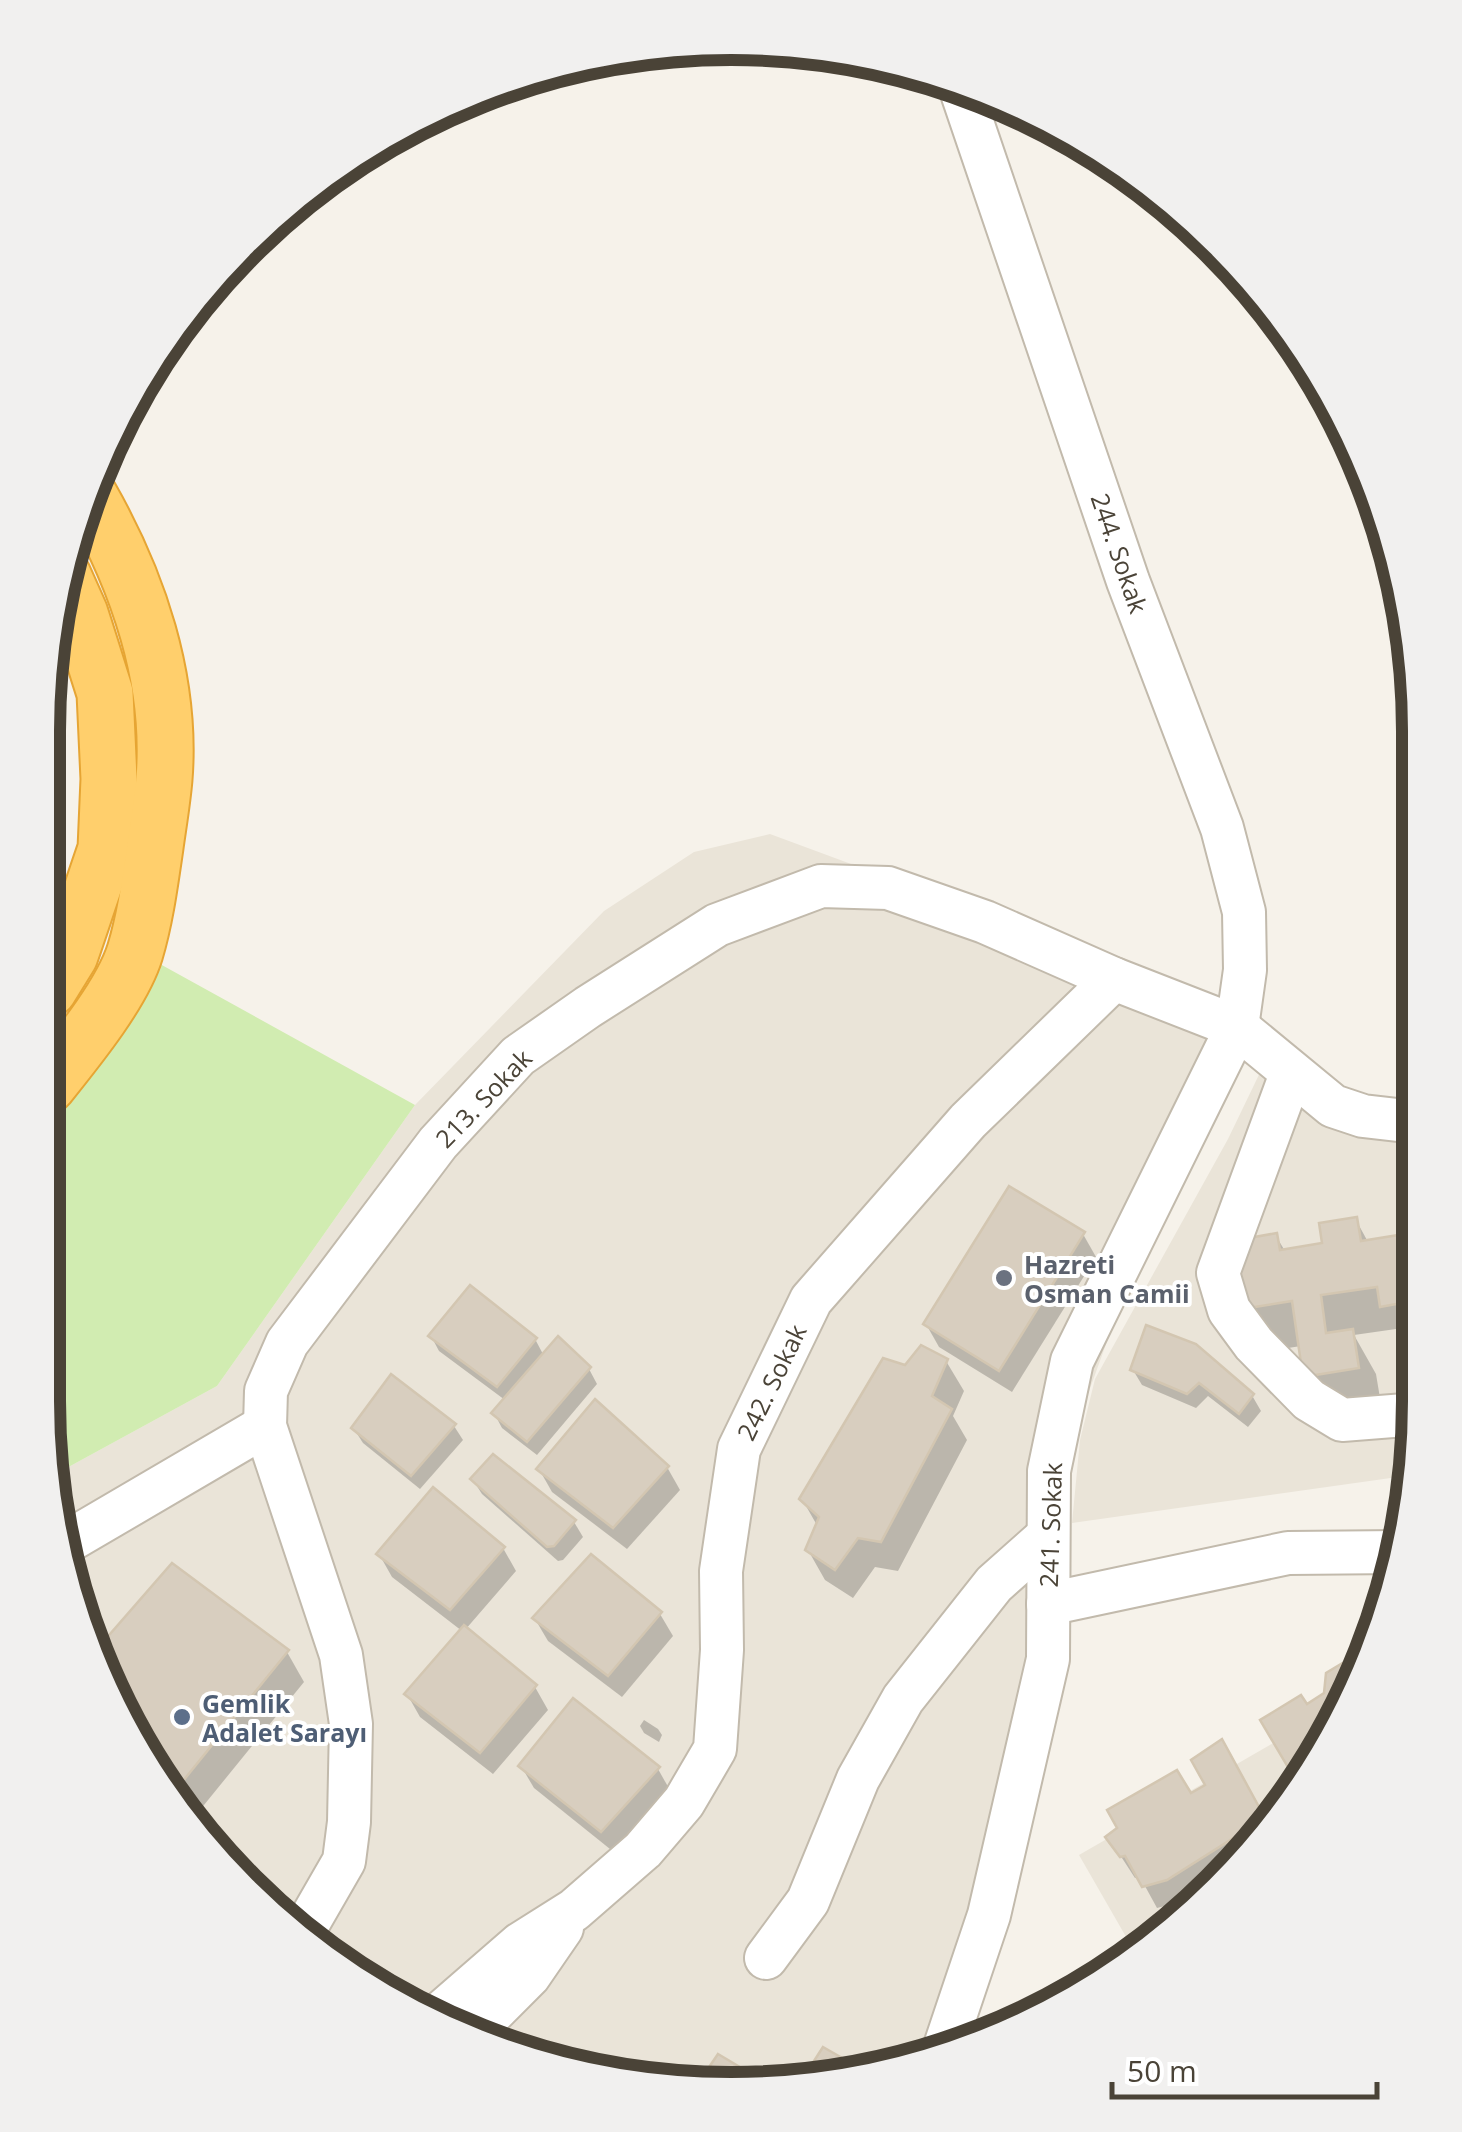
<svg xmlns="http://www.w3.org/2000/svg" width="1462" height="2132" viewBox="0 0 1462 2132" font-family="'Open Sans',sans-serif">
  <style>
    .residential { fill: #eae4d8 }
    .green { fill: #d1ecb1 }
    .shadow { fill: #0003 }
    .building { fill: #d8cebf; stroke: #d3c6b1; stroke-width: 2.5 }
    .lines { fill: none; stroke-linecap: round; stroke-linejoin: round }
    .minor-casing { stroke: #c2baac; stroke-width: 46 }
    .highway-casing { stroke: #e6a534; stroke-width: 59 }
    .minor { stroke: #fff; stroke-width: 42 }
    .highway { stroke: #ffcf6c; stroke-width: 55 }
    .worship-dot { fill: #6b7280; stroke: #fff; stroke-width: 4 }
    .service-dot { fill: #5c6f8a; stroke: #fff; stroke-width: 4 }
    .labels { text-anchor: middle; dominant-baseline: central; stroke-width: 8; stroke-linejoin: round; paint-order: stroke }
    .street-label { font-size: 25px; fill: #4a4337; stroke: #fff }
    .worship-label { font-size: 25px; font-weight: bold; fill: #5b616d; stroke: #fff; text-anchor: start }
    .service-label { font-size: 25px; font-weight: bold; fill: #4e5e75; stroke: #fff; text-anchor: start }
    .rim { fill: none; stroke: #4a4337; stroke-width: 12 }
  </style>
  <rect width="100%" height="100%" fill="#f6f2ea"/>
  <!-- residential -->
  <g class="residential">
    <polygon points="770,834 1229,1004 1045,1513 1007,1912 963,2043 865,2076 642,2084 467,2037 277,1919 158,1783 66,1580 52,1476 217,1386 415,1105 604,911 694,852"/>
    <polygon points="1268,1056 1415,1131 1419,1401 1412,1475 1072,1523 1080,1440 1095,1379 1228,1139"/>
    <polygon points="1348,1700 1303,1784 1217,1888 1133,1949 1079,1855"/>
  </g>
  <!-- green -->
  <polygon class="green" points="160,964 415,1105 217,1386 52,1476 43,1401 47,1124 115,1041"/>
  <!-- shadow -->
  <g class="shadow">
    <polygon points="1356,1220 1368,1242 1410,1236 1417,1248 1419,1346 1407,1348 1396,1329 1354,1335 1376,1374 1382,1410 1330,1418 1301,1346 1269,1351 1244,1309 1276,1236 1285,1251 1325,1245"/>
    <polygon points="1083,1234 1096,1257 1012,1392 939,1347 926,1324"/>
    <polygon points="431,1336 535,1339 544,1356 589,1369 597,1384 537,1455 502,1428 494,1413 505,1400 439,1351"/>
    <polygon points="946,1361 964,1391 953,1416 967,1440 898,1571 875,1567 853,1598 825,1580 808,1550 818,1527 802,1499 906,1368"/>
    <polygon points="1133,1370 1250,1392 1261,1411 1248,1427 1208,1396 1196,1408 1142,1385"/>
    <polygon points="454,1426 463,1440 420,1489 363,1443 354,1429"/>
    <polygon points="667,1467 680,1490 627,1549 552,1492 539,1469"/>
    <polygon points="473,1480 574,1522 583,1537 563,1560 558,1561 482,1494"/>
    <polygon points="503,1548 516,1571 465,1630 535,1687 548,1710 493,1774 420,1717 407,1694 462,1631 392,1577 379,1554"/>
    <polygon points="660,1614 673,1636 622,1697 548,1641 535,1619"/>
    <polygon points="287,1652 304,1682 191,1821 158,1783"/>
    <polygon points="1367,1665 1302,1786 1264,1720 1306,1707"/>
    <polygon points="644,1720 658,1729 662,1735 659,1742 644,1733 640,1726"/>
    <polygon points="1234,1765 1268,1827 1234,1868 1180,1902 1157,1908 1140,1877 1135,1878 1109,1838 1190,1797"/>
    <polygon points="521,1766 658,1769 671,1792 615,1853 534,1788"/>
    <polygon points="824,2051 867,2076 806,2078"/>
  </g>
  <!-- building -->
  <g class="building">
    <polygon points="1009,1186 1085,1232 999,1371 923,1324"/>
    <polygon points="1357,1217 1361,1241 1411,1233 1417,1254 1418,1300 1380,1307 1377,1287 1321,1295 1326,1333 1353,1329 1359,1368 1303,1377 1292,1301 1242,1309 1232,1241 1277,1233 1280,1250 1322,1243 1319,1223"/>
    <polygon points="470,1285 537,1338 497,1387 428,1336"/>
    <polygon points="1146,1325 1196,1344 1254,1394 1239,1414 1199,1383 1187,1394 1130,1370"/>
    <polygon points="558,1336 591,1367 527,1442 491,1413"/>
    <polygon points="921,1345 948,1359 932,1396 952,1409 881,1542 858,1538 835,1570 805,1550 819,1517 799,1499 883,1358 905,1365"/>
    <polygon points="391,1374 456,1424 411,1476 351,1428"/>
    <polygon points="595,1399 669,1466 613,1528 536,1469"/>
    <polygon points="493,1454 576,1520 554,1546 547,1547 470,1479"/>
    <polygon points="433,1487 505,1547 450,1610 376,1554"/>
    <polygon points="591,1554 662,1612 608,1676 532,1618"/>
    <polygon points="172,1563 289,1650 170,1797 158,1783 97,1649"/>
    <polygon points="464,1625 537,1685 480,1753 404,1694"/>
    <polygon points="1366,1649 1370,1655 1367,1665 1317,1758 1292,1774 1260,1720 1301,1695 1307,1704 1324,1693 1326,1673"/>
    <polygon points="573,1698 660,1767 601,1832 518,1766"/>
    <polygon points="1222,1739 1265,1818 1167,1880 1142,1887 1125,1856 1120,1857 1105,1837 1117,1828 1107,1810 1177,1770 1191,1793 1205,1785 1191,1760"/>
    <polygon points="823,2047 870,2074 803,2078"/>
    <polygon points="718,2054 760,2079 699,2082"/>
  </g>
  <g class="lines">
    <!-- minor casing -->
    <g class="minor-casing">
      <g id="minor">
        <polyline points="1291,1074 1218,1273 1229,1310 1254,1344 1309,1400 1342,1420 1418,1414"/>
        <polyline points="62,1545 265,1426"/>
        <polyline points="1048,1604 1288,1553 1401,1552"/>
        <polyline points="302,1934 344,1861 349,1822 351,1724 341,1655 265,1426 266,1391 287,1343 438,1143 518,1056 588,1007 717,925 821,886 888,888 985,922 1114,979 1237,1027 1333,1106 1363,1116 1415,1122"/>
        <polyline points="766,1958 808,1901 858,1779 903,1699 994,1584 1048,1536"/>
        <polyline points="436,2017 520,1944 574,1910 643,1850 684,1802 715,1749 722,1650 721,1571 739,1449 811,1300 968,1121 1114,979"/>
        <polyline points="468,2037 529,1976 562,1928"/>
        <polyline points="944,2049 989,1915 1048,1659 1049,1471 1072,1361 1237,1027 1245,970 1244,912 1222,828 1128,581 959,84"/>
      </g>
    </g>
    <!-- highway casing -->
    <g class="highway-casing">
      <g id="highway">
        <polyline points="49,989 70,955 106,849 109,779 105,693 80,614 63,576"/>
        <path d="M48,1085C76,1050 122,994 135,952C145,919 150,881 155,847C158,825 162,802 164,779C172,680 138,581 90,497"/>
      </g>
    </g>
    <!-- minor -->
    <use href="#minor" class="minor"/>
    <!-- highway -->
    <use href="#highway" class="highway"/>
  </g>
  <!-- markers -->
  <circle class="worship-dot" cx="1004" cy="1278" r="10"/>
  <circle class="service-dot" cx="182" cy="1717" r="10"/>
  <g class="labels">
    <!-- street labels -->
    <g class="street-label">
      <text transform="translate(1120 553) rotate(71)">244. Sokak</text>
      <text transform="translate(483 1098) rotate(-46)">213. Sokak</text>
      <text transform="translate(771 1382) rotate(-64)">242. Sokak</text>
      <text transform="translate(1050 1525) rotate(-88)">241. Sokak</text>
    </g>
    <!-- worship labels -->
    <g class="worship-label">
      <text x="1024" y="1264">Hazreti<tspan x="1024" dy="29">Osman Camii</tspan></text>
    </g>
    <!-- service labels -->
    <g class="service-label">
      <text x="202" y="1703">Gemlik<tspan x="202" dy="29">Adalet Sarayı</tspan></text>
    </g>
  </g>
  <!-- crop -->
  <path d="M0 0H1462V2132H0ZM731 60H731A671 671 0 0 1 1402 731V1401A671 671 0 0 1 731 2072H731A671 671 0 0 1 60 1401V731A671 671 0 0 1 731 60Z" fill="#f1f0ef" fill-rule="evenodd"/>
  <path class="rim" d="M731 60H731A671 671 0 0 1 1402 731V1401A671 671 0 0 1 731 2072H731A671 671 0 0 1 60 1401V731A671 671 0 0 1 731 60Z"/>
  <!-- scale -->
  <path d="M1112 2082v15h265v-15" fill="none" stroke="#4a4337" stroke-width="5"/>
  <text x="1127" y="2082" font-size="30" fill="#4a4337" stroke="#ffffff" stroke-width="8" paint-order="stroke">50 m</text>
</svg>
